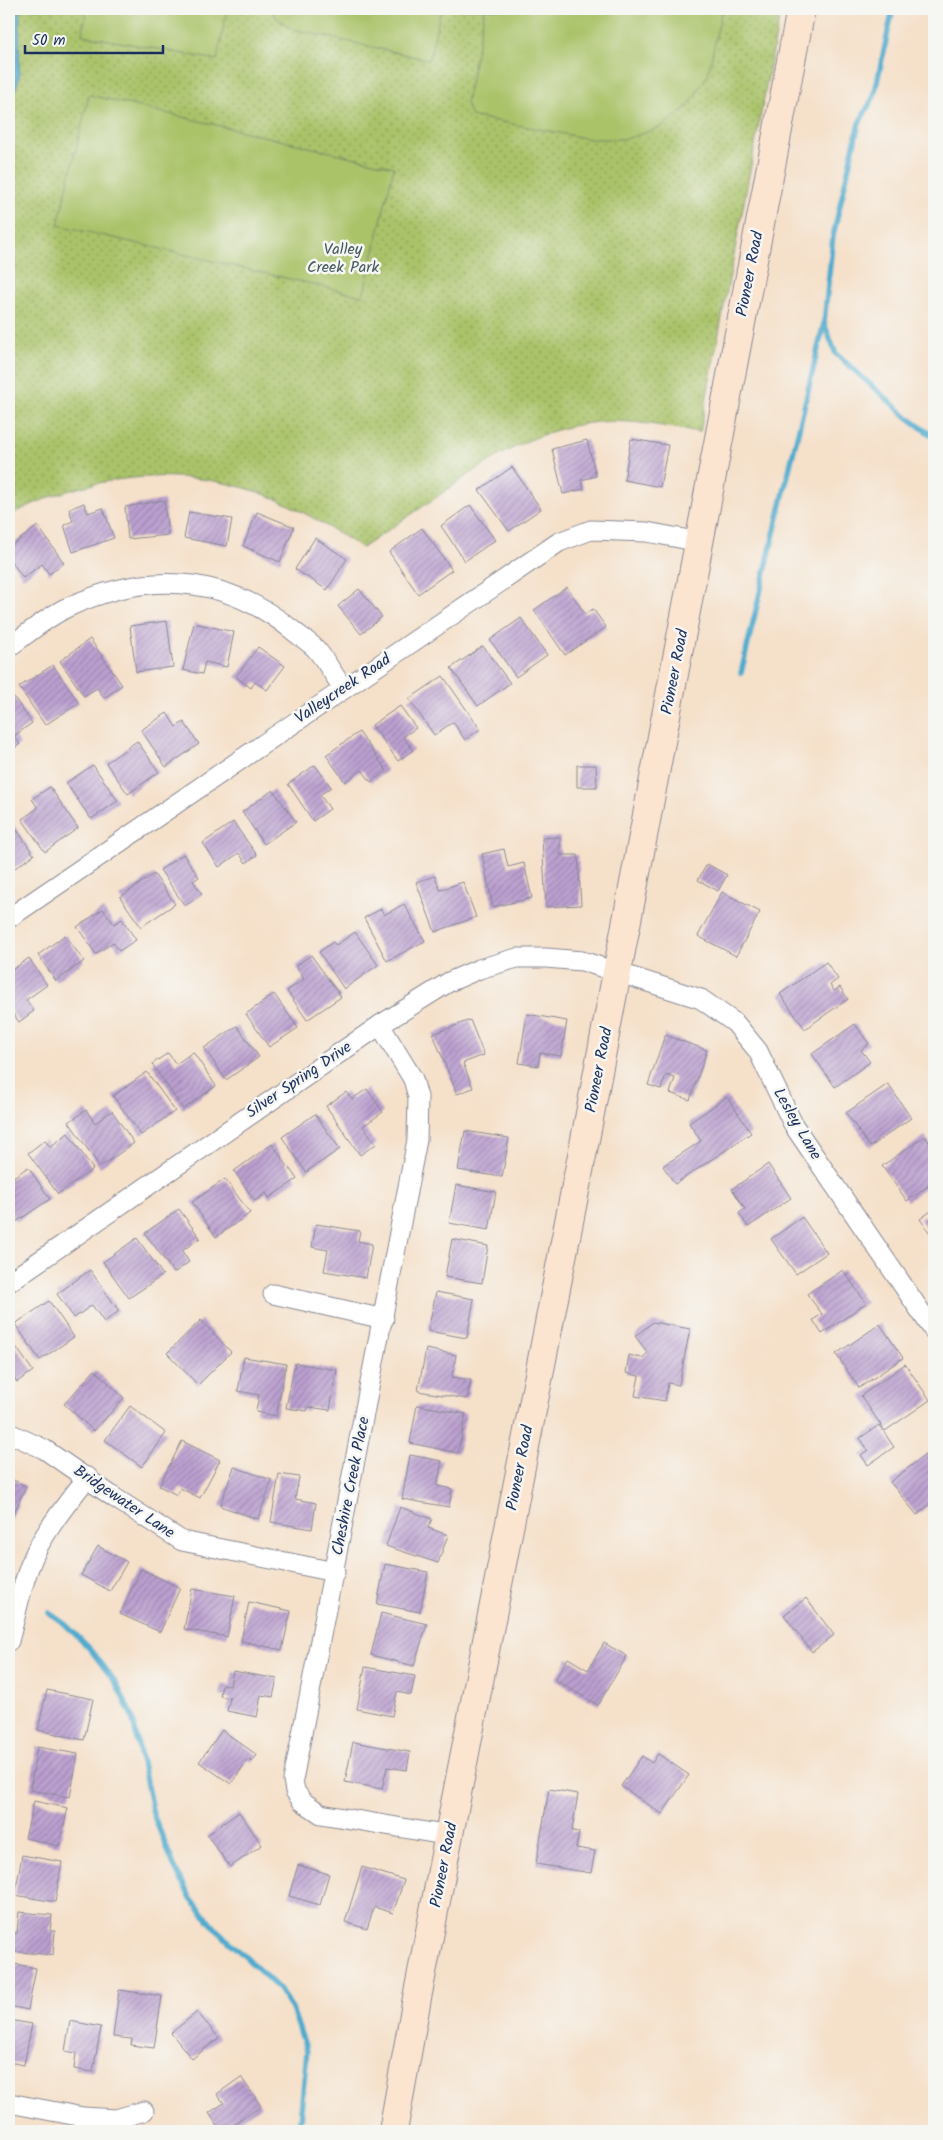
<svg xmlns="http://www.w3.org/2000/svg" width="943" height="2140" viewBox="0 0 943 2140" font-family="Kalam,sans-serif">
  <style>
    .green { fill: url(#green-dots); stroke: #627964 }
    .pitch { fill: #aac369; stroke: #627964 }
    .water { fill: url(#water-ripples); stroke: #366d96 }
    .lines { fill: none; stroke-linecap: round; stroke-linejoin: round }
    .stream { stroke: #50abce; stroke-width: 5.5 }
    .building { fill: url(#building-hatch) }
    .street-casing { stroke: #888894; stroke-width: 21 }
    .secondary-casing { stroke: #888894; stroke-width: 30 }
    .street { stroke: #fff; stroke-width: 19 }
    .secondary { stroke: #fce5d0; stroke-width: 28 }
    .labels { text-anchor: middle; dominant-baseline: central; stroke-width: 5; stroke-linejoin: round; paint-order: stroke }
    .park-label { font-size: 16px; fill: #465b61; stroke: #f6f6f2 }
    .street-label { font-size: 16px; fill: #1b2f5e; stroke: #f6f6f2 }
  </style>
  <defs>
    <pattern id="green-dots" width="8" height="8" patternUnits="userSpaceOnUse" patternTransform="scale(1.25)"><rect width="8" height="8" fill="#aac369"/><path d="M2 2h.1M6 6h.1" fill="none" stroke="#8a9f5a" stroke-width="1.8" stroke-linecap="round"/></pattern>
    <pattern id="water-ripples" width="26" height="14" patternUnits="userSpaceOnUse" patternTransform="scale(1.25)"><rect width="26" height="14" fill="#50abce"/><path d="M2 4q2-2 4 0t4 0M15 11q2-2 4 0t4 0" fill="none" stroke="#428caa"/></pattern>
    <pattern id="building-hatch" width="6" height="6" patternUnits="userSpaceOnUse" patternTransform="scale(1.25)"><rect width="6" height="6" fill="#bca0d0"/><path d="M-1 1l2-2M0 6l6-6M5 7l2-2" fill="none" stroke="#9883ac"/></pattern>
  </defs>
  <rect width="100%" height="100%" fill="#f6f6f2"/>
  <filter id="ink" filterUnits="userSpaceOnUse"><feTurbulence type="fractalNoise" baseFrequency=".02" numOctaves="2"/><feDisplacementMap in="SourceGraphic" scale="10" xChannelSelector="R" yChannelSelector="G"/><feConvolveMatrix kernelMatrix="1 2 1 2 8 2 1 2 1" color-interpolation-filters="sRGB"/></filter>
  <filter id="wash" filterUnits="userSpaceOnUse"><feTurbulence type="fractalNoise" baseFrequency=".0096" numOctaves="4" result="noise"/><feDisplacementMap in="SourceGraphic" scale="20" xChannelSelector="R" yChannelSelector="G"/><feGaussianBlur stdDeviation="1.12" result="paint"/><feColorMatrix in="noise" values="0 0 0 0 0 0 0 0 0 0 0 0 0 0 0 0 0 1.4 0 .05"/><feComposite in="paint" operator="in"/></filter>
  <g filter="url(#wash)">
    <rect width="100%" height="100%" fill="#f5e0c9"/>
    <!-- green -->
    <path class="green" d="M9,9H781L700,432C666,427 632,419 598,422C537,428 492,458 444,492C417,511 389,529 362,548C331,529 300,508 266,495C182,464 87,473 9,516Z"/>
    <!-- pitch -->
    <g class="pitch">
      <polygon points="87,9 227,9 217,60 82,35"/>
      <polygon points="270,9 441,9 429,60 293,29 278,19"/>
      <polygon points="485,9 722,9 708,74 689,105 661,127 626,139 590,139 471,116 466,103"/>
      <polygon points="89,95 394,167 363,296 58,225"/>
    </g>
    <!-- water -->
    <polygon class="water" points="9,9 20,9 20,11 19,78 9,113"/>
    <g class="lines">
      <!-- stream -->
      <g class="stream">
        <polyline points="824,323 836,354 907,417 934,437"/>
        <polyline points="741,673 824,323 833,236 859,123 874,96 893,9"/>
        <polyline points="49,1613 65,1624 91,1650 116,1683 132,1716 153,1814 175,1868 191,1899 217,1930 278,1988 292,2009 307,2051 299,2131"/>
      </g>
    </g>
    <g id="blocks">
      <!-- building -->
      <g class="building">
        <polygon points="631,439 668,445 660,487 624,480"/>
        <polygon points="587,440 596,476 581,480 584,489 563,494 552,449"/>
        <polygon points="512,467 541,509 509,531 479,490"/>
        <polygon points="164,500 168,535 128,539 125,507"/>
        <polygon points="84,503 88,513 103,508 114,538 73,552 64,525 73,521 69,509"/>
        <polygon points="470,505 495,540 465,561 441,526"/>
        <polygon points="189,512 232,519 227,546 184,538"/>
        <polygon points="257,512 294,527 280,562 243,546"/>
        <polygon points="38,526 64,563 49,574 42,564 23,578 9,558 9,547"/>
        <polygon points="422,528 452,570 418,594 389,552"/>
        <polygon points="315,538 347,559 327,590 295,569"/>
        <polygon points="567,587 585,614 593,609 606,627 565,655 534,610"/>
        <polygon points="359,589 382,617 361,634 338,606"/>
        <polygon points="521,618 547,655 516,677 490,640"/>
        <polygon points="167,621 173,667 136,672 130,626"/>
        <polygon points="194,623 234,632 227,667 205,662 202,674 183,670"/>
        <polygon points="90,639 122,685 104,698 97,688 84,696 60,661"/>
        <polygon points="483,646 510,683 478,706 451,668"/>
        <polygon points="258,647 285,666 267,690 255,682 251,688 236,677"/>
        <polygon points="53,665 79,703 45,725 19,687"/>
        <polygon points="443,676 480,729 465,740 453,722 434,735 409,699"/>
        <polygon points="11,693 32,723 14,736 20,744 9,752 9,694"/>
        <polygon points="400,706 416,728 403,737 413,750 398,761 372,725"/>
        <polygon points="167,713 176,727 184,722 199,744 166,767 141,730"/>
        <polygon points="359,732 387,771 371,782 362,770 345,782 326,755"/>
        <polygon points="137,741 159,772 128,794 106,763"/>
        <polygon points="93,765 118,801 91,819 66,783"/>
        <polygon points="315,765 331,787 320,795 330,809 313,821 288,784"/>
        <polygon points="577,765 596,765 597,787 577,787"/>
        <polygon points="50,787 78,828 45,852 22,819 38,808 32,799"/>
        <polygon points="273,790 296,822 264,844 242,812"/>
        <polygon points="9,818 34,855 9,872"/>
        <polygon points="233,822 257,855 246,863 239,853 219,867 203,843"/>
        <polygon points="560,837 560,855 578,855 581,905 546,907 542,838"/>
        <polygon points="504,849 508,867 524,863 532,898 493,907 482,854"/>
        <polygon points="183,854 199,877 193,881 202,894 185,906 160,870"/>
        <polygon points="707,864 727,875 718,891 698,880"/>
        <polygon points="154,874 175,904 141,927 120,897"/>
        <polygon points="435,876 440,890 463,882 476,917 435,932 416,882"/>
        <polygon points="722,892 760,912 736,956 698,936"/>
        <polygon points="404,904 425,941 387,961 364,918 381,909 384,915"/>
        <polygon points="103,909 114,924 122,919 136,940 119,951 113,942 96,954 77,927"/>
        <polygon points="355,932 378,965 344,989 319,952 333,942 336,945"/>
        <polygon points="65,935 84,961 56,981 38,955"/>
        <polygon points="311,955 341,997 307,1020 287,991 304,979 296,966"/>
        <polygon points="29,958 47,985 26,1000 34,1011 19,1022 9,1008 9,972"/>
        <polygon points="826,962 838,979 830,985 834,991 840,987 848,999 805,1029 780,994"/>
        <polygon points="274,994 298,1028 269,1047 246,1014"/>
        <polygon points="527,1014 567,1021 561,1056 540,1053 538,1066 519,1063"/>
        <polygon points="470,1020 484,1055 463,1063 473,1088 457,1094 433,1034"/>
        <polygon points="855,1024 869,1044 861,1050 870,1062 835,1087 812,1054"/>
        <polygon points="237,1026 259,1057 226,1080 204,1048"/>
        <polygon points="665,1035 707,1050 690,1100 670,1093 675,1078 666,1075 661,1089 648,1085"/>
        <polygon points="193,1052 216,1086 183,1109 152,1064 168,1053 176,1064"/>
        <polygon points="147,1072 175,1111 141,1135 113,1096"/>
        <polygon points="888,1084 911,1118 870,1147 846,1113"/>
        <polygon points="367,1089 383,1112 363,1126 376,1144 360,1155 326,1106 346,1092 352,1099"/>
        <polygon points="727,1097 751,1133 675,1184 663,1166 701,1141 689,1123"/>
        <polygon points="86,1110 95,1123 112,1111 134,1143 100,1167 69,1122"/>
        <polygon points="315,1114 340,1149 306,1172 282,1137"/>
        <polygon points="465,1131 509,1138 502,1177 458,1170"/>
        <polygon points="68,1133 93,1169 58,1194 28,1153 45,1140 50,1147"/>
        <polygon points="925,1136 934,1150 934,1182 907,1201 882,1166"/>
        <polygon points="272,1144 297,1179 269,1198 266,1193 255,1201 234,1171"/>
        <polygon points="768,1164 791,1198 748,1227 739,1213 745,1209 732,1189"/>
        <polygon points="28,1167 50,1199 16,1222 9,1211 9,1175 11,1179"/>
        <polygon points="225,1179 250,1213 216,1237 192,1202"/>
        <polygon points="456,1185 496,1192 489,1230 449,1223"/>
        <polygon points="179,1209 200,1238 182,1251 189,1262 174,1273 145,1233"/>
        <polygon points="934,1209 934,1239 920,1219"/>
        <polygon points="802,1217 827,1253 796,1274 771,1239"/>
        <polygon points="316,1224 360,1231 358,1241 372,1244 366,1278 324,1271 328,1250 312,1247"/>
        <polygon points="137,1238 163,1275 129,1298 103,1262"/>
        <polygon points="452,1239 488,1246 482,1283 445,1277"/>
        <polygon points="90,1270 119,1311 104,1322 92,1305 74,1318 57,1294"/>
        <polygon points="843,1270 866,1303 822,1334 813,1320 822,1314 807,1294"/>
        <polygon points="436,1292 474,1299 467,1338 428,1331"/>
        <polygon points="49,1301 74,1337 40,1360 15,1324"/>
        <polygon points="201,1320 231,1352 198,1385 167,1353"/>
        <polygon points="653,1322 690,1329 679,1385 668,1383 665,1401 635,1396 639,1376 626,1373 629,1355 642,1358 648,1353 635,1336"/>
        <polygon points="880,1324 903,1358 859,1388 836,1354"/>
        <polygon points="9,1337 33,1371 17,1382 9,1371"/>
        <polygon points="426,1349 456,1355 452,1377 471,1380 467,1399 418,1391"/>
        <polygon points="244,1357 286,1364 276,1416 256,1412 259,1395 238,1391"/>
        <polygon points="295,1363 337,1370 330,1410 308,1407 307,1411 286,1408"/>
        <polygon points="905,1364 930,1400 885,1431 861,1396"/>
        <polygon points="95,1370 124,1398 94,1431 64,1404"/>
        <polygon points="417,1405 466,1414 458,1453 410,1443"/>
        <polygon points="130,1406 166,1433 142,1467 105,1440"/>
        <polygon points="879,1425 894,1447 868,1465 861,1455 868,1450 860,1438"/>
        <polygon points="182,1441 220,1460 200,1498 180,1488 177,1495 159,1486"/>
        <polygon points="929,1452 934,1459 934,1501 917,1515 890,1482"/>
        <polygon points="410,1455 442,1461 437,1486 452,1489 449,1507 402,1499"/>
        <polygon points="234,1467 272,1480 258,1519 220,1506"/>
        <polygon points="279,1474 299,1477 295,1499 316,1503 312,1529 271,1522"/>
        <polygon points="9,1478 26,1486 9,1524"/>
        <polygon points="400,1507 432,1519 428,1528 448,1535 438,1563 386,1546"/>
        <polygon points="98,1546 127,1562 110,1591 81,1575"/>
        <polygon points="385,1564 428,1572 420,1612 377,1604"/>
        <polygon points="141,1569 180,1588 160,1632 120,1614"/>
        <polygon points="192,1589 235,1596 227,1637 184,1629"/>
        <polygon points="806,1598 834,1635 812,1652 784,1615"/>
        <polygon points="249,1602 291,1611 282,1650 241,1641"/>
        <polygon points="381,1613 427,1624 414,1666 371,1655"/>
        <polygon points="604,1643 627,1656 598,1705 555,1680 568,1658 588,1670"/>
        <polygon points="365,1667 415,1676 411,1695 397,1692 392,1716 357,1709"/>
        <polygon points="233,1671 277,1679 273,1697 261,1695 257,1717 227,1711 230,1698 220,1696 222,1684 230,1686"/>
        <polygon points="47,1690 93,1699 84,1740 38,1730"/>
        <polygon points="222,1730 257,1755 252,1762 248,1759 231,1784 199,1762"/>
        <polygon points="353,1742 410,1752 407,1770 387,1767 382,1789 345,1782"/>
        <polygon points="37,1747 78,1754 70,1797 30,1790"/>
        <polygon points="658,1754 689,1775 662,1814 621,1786 642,1756 652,1763"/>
        <polygon points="549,1789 578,1794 572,1831 579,1832 576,1848 595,1851 591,1873 536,1864"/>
        <polygon points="34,1801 68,1808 59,1846 25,1838"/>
        <polygon points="239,1812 262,1845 230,1867 207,1835"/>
        <polygon points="22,1855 62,1862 55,1902 15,1895"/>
        <polygon points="298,1865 329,1874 320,1905 289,1896"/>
        <polygon points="362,1867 404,1880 393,1913 374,1907 367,1929 345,1922"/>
        <polygon points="19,1912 52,1915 50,1931 55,1931 53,1955 9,1951 9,1932 17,1933"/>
        <polygon points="9,1963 36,1968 28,2010 9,2006"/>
        <polygon points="119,1990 162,1996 154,2048 131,2045 132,2039 113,2037"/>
        <polygon points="197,2012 219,2038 192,2059 171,2033"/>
        <polygon points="9,2020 32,2024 24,2065 9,2062"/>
        <polygon points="70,2021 101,2027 93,2072 74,2069 76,2053 65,2051"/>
        <polygon points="241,2077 261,2106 225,2131 221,2131 209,2113 224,2103 217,2094"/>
      </g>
    </g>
  </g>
  <g filter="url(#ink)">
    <use href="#blocks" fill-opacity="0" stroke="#888894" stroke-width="1"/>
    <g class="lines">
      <!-- street casing -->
      <g class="street-casing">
        <g id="street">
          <path d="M9,647C27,634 46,618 66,608C145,571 222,574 291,629C299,636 308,641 315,648C326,660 334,676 344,689"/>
          <polyline points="9,918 559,542 591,530 647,532 700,542"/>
          <polyline points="380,1025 413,1079 418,1097 417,1140 293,1780 295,1791 302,1801 321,1814 450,1836"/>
          <polyline points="9,1282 380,1025 449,982 479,969 517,958 546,958 582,961 701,999 735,1023 758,1051 794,1126 934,1331"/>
          <polyline points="273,1294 384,1319"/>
          <polyline points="9,1433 44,1449 115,1498 182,1541 335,1572"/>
          <path d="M9,1641C17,1611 23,1577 37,1549C51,1523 69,1500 88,1477"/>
          <polyline points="9,2103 83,2117 116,2119 144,2111"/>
        </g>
      </g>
      <!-- secondary casing -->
      <g class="secondary-casing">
        <polyline id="secondary" points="393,2131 417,1998 584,1145 801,9"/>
      </g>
      <!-- street -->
      <use href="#street" class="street"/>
      <!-- secondary -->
      <use href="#secondary" class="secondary"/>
    </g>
  </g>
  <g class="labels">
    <!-- park labels -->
    <g class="park-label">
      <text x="343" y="249">Valley<tspan x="343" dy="18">Creek Park</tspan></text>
    </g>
    <!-- street labels -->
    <g class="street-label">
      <text transform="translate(750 274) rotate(-79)">Pioneer Road</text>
      <text transform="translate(675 672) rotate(-79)">Pioneer Road</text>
      <text transform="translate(343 689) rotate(-34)">Valleycreek Road</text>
      <text transform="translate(599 1070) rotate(-79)">Pioneer Road</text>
      <text transform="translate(299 1080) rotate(-34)">Silver Spring Drive</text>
      <text transform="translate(797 1124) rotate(60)">Lesley Lane</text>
      <text transform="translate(520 1468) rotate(-79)">Pioneer Road</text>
      <text transform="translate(351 1486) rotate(-79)">Cheshire Creek Place</text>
      <text transform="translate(124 1502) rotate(34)">Bridgewater Lane</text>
      <text transform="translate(444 1865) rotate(-79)">Pioneer Road</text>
    </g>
  </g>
  <!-- margin -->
  <rect width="943" height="2140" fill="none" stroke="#f6f6f2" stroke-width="30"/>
  <!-- scale -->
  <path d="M25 45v8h138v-8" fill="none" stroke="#1b2f5e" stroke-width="2.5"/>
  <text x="32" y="45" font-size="15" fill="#1b2f5e" stroke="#f6f6f2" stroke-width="4" paint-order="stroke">50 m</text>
</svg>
